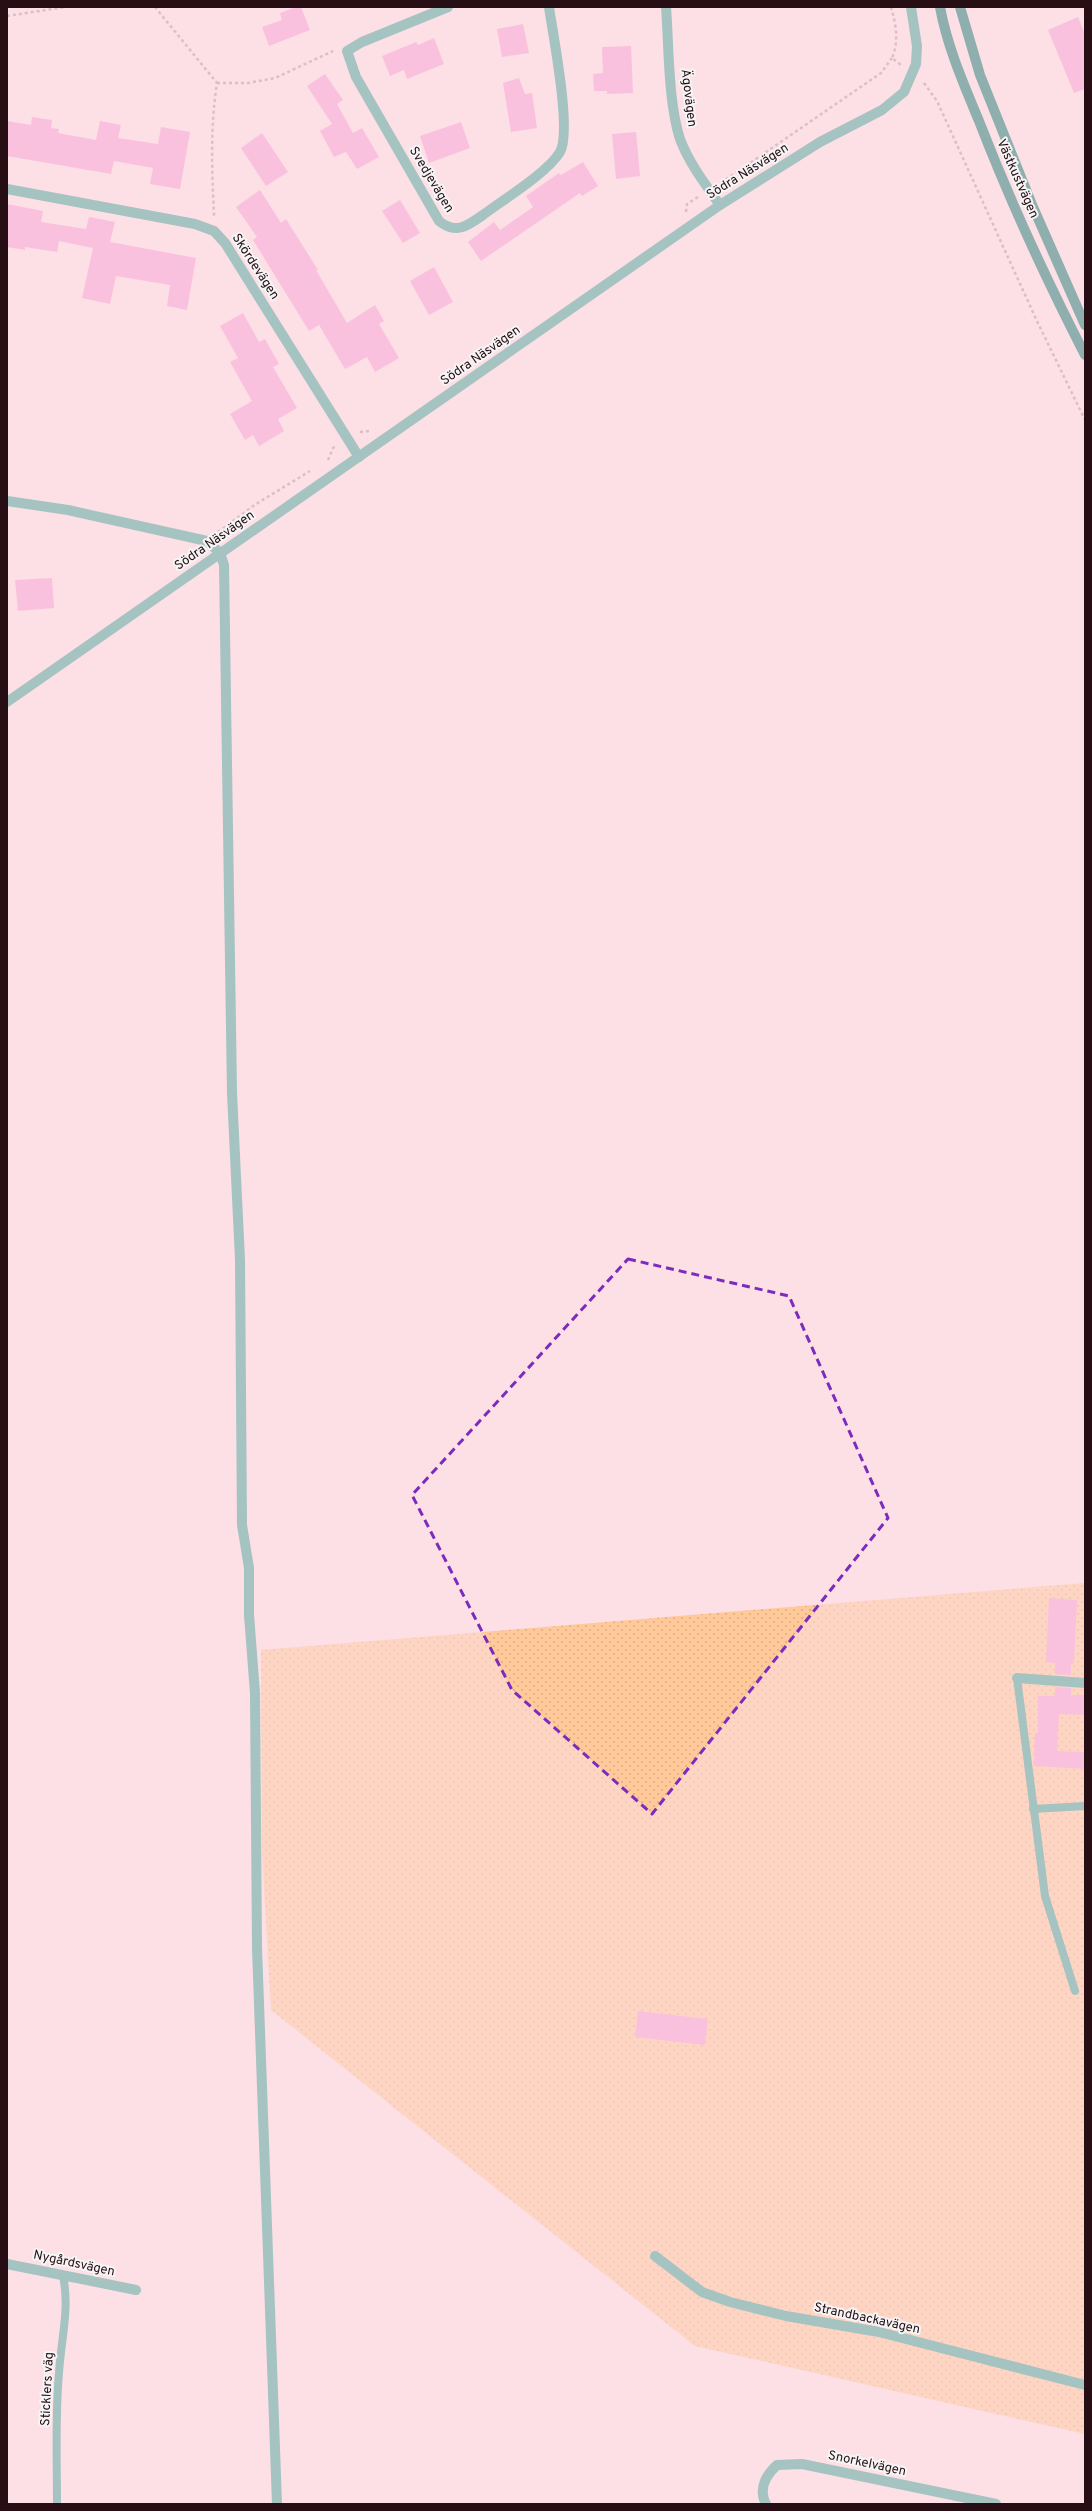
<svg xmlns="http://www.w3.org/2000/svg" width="1092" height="2511" viewBox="0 0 1092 2511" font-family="Overpass,sans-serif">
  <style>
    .park { fill: url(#park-dots) }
    .building { fill: #f79ed4 }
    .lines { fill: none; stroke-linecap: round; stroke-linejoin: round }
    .path { stroke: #b4979e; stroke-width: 2.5; stroke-dasharray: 3 3; stroke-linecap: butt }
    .service { stroke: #39a294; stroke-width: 8 }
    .minor { stroke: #39a294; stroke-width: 10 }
    .secondary { stroke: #087569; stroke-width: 10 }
    .marked { fill: none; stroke: #7b2cbf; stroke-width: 3; stroke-dasharray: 8 5; stroke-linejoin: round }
    .labels { text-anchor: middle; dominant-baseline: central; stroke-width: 4; stroke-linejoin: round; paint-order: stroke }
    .street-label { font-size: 13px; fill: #270e15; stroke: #f5f5f5 }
  </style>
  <defs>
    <pattern id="park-dots" width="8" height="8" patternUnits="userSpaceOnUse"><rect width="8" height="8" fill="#ffc999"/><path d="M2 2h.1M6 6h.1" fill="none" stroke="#dbab83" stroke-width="1.8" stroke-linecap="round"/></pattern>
  </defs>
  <rect width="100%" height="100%" fill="#fddfe6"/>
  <!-- park -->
  <polygon class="park" points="1085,1583 1085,2434 695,2346 271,2010 262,1852 261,1650"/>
  <!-- building -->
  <g class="building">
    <polygon points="296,7 301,7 310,30 269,46 262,27 282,20 280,13"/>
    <polygon points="1078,17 1085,34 1085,89 1074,93 1048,30"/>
    <polygon points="523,24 529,53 502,57 497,29"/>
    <polygon points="434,38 444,64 407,79 404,70 390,76 382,56 416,42 418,45"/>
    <polygon points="631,46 633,93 607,94 607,91 594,91 593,74 603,73 602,47"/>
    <polygon points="325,74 343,100 337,104 353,133 362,128 379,157 357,169 346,152 334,157 320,131 332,124 307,86"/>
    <polygon points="519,78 525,94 532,93 537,128 511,132 503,83"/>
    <polygon points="32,117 52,120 51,128 59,129 58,133 96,140 100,121 121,125 118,138 158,144 161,127 190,132 180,189 150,184 153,168 114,161 111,174 7,156 7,121 31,125"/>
    <polygon points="461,122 470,148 429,163 420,136"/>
    <polygon points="636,132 640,176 616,179 612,134"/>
    <polygon points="262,133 288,172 266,186 241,148"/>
    <polygon points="583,162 598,186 582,196 580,193 481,261 468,242 494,222 500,230 533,207 526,196 559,173 561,175"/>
    <polygon points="260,190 281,223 286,219 318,270 316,270 347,323 375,305 384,321 379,324 399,358 375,372 367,357 345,369 319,325 309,331 253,240 257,237 236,207"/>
    <polygon points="400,200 420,233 403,243 382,211"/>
    <polygon points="7,204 43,211 41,222 86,229 89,217 115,222 110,242 196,258 187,310 167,306 170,285 116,276 110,304 82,298 93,248 59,241 57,252 25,247 25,250 7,247"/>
    <polygon points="434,267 453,302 429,315 410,281"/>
    <polygon points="243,313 259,342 265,339 279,364 273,367 297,408 278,419 284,431 259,446 253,435 245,440 230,414 252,401 230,362 238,358 220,326"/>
    <polygon points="52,578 54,608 18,611 15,580"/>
    <polygon points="1049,1598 1077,1600 1074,1664 1071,1663 1071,1675 1055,1674 1055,1663 1046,1662"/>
    <polygon points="1055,1687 1071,1688 1071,1695 1085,1695 1085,1715 1059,1714 1057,1751 1085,1752 1085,1769 1034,1766 1035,1733 1038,1733 1038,1696 1055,1696"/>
    <polygon points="638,2011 708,2019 705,2045 635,2037"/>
  </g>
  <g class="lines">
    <!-- path -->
    <g class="path">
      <path d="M155,7L217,83C210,128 212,171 214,216"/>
      <path d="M891,7C896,24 899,42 892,58L901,65"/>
      <polyline points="7,16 65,7"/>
      <polyline points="217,83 248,83 275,78 333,51"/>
      <polyline points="924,83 937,101 1036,319 1085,420"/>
      <polyline points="721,183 881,73 892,58"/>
      <polyline points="686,212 687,204 698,197"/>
      <polyline points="360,432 370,431"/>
      <polyline points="328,460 333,448 336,446"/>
      <polyline points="218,532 256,504 310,471"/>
    </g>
    <!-- service -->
    <g class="service">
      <polyline points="1017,1678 1045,1896 1075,1991"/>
      <polyline points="1033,1809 1085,1806"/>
      <path d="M57,2504C57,2461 55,2416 59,2373C61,2339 70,2309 63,2276"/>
    </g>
    <!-- minor -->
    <g class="minor">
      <path d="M448,7L362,42L347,51L356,77L439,221C457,236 470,224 487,212C506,198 548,172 560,152C572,131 553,35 549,7"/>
      <path d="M666,7C669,46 668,102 680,139C689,163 705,184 720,205"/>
      <polyline points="7,189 195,224 214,231 225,243 359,457"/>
      <polyline points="7,501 68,510 207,541 220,553 224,565 232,1093 240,1260 242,1525 249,1568 249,1615 255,1693 257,1948 277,2504"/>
      <polyline points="7,702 720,205 820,142 882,110 904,92 916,64 917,46 911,7"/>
      <polyline points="1017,1678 1085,1683"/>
      <polyline points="655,2256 702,2292 730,2302 786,2316 879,2332 1085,2385"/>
      <polyline points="7,2264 136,2290"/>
      <path d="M766,2504C758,2489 766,2475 777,2465L802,2464L996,2504"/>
    </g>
    <!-- secondary -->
    <g class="secondary">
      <path d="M940,7C947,46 964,85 979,121C1010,201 1046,279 1085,355"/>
      <polyline points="960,7 980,75 1033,207 1085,325"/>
    </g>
  </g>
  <!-- marked area -->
  <path d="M0 0H1092V2511H0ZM628,1259L789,1296L888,1518L652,1814L512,1690L412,1495Z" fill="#fddfe6" fill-opacity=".55" fill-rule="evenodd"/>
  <path class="marked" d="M628,1259L789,1296L888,1518L652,1814L512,1690L412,1495Z"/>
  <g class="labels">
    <!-- street labels -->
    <g class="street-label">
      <text transform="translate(688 98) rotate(83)">Ägovägen</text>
      <text transform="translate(748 172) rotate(-32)">Södra Näsvägen</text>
      <text transform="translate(1017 179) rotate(66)">Västkustvägen</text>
      <text transform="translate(431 180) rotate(59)">Svedjevägen</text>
      <text transform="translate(255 267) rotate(57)">Skördevägen</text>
      <text transform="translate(481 356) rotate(-35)">Södra Näsvägen</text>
      <text transform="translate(215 541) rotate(-35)">Södra Näsvägen</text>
      <text transform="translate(74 2264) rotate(12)">Nygårdsvägen</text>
      <text transform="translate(867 2319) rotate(12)">Strandbackavägen</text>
      <text transform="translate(48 2389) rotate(-87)">Sticklers väg</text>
      <text transform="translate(867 2464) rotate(12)">Snorkelvägen</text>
    </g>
  </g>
  <!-- border -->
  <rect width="1092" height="2511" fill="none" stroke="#270e15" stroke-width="16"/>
</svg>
